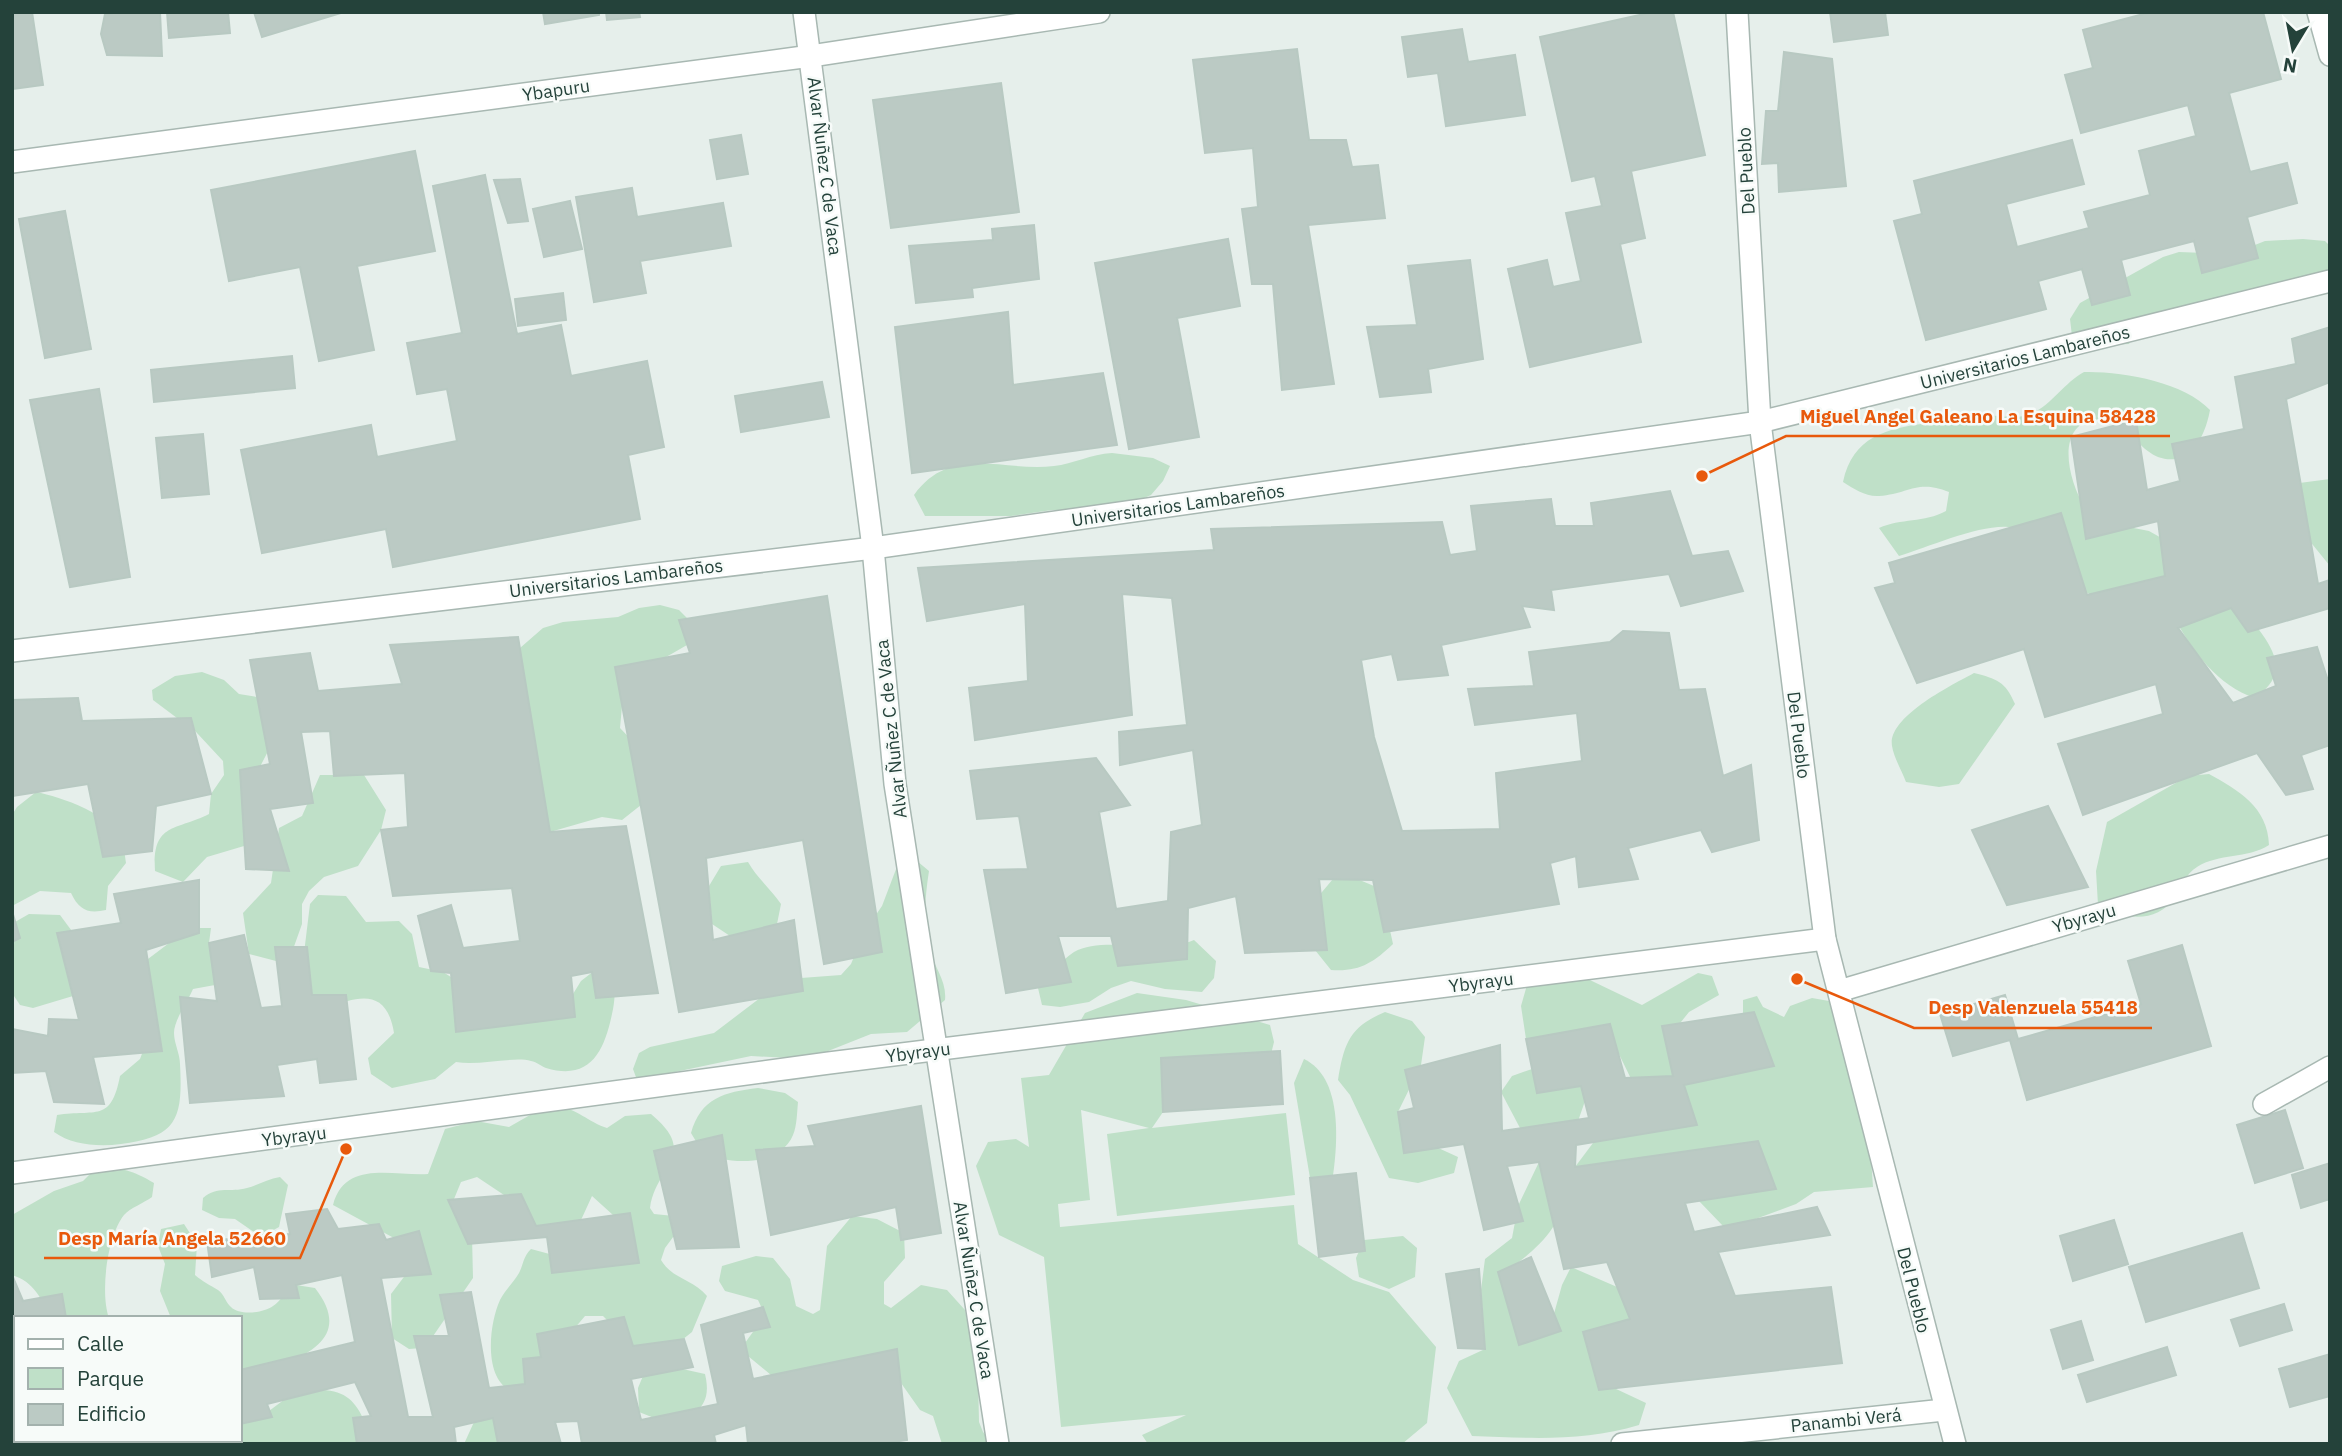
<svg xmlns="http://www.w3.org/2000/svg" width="2342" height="1456" viewBox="0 0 2342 1456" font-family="'IBM Plex Sans',sans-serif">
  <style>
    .green { fill: #bfe0c8 }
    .building { fill: #bbcac4; stroke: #b8c9c2; stroke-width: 2 }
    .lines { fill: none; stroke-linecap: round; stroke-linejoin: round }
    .service-casing { stroke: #a8b8b2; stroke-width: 24 }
    .minor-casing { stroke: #a8b8b2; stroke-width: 24 }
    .tertiary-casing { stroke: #a8b8b2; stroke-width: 24 }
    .service { stroke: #fff; stroke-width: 21 }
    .minor { stroke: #fff; stroke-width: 21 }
    .tertiary { stroke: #fff; stroke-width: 21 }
    .labels { text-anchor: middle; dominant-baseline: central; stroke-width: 5; stroke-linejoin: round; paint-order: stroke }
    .street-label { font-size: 18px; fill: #24423a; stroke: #f7fbf9 }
    .leader { fill: none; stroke: #e8590c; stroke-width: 2.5 }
    .callout-dot { fill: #e8590c; stroke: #f7fbf9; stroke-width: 2.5 }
    .callout-label { font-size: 19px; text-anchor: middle; font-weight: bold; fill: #e8590c; stroke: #f7fbf9; stroke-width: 5; stroke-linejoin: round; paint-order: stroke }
  </style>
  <rect width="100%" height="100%" fill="#e6efeb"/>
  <!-- green -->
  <g class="green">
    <polygon points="2303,239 2325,241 2330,246 2330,269 2299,288 2145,318 2129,344 2109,345 2072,336 2070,319 2080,303 2163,257 2179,252 2232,254 2265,241"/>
    <path d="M2084,372C2122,371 2184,382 2210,410C2199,470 2155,476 2125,424C2049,400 2062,480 2093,520L2149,531L2165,540C2193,566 2278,630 2276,668C2275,682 2265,690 2255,698C2218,686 2192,651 2174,617C2148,610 2103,605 2081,589C2057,572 2040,530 2008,527C1978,525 1929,547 1899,556L1879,528C1901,518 1924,523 1946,511L1949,492C1917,479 1909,494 1879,496C1866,497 1854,489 1843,482C1853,436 1886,429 1927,423C1941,421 1955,415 1970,415C1987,413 2007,419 2024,416C2048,411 2063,383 2084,372Z"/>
    <path d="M1112,453L1153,458L1170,466L1163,481L1151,495L1133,503L1094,510H1052L1011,516H925L914,495C951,444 1002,472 1054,466C1073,464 1091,454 1112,453Z"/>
    <polygon points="2330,479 2330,566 2304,534 2284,485"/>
    <polygon points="660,605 679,610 694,625 687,645 647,668 633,682 622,706 620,728 640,749 646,801 622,820 602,817 550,832 534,807 541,774 532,761 514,664 520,648 543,628 563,622 618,617 639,608"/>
    <path d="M202,672L224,680L239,694L257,697L274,712L278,732L250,786L244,846L207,857L183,882L155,871C152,822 176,831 209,814L211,794L224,775L223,761L184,719L177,718L153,700L152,690L175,676Z"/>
    <path d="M1974,673C1997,679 2005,681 2015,704L1959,784L1939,787L1906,782C1902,771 1894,758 1892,746C1887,717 1952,685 1974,673Z"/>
    <path d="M2209,774C2238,790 2268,807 2269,845C2247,859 2219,853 2197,867C2186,874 2181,886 2175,897C2156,925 2123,919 2098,905L2096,871L2107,822L2188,776Z"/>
    <polygon points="320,775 364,775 386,810 381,830 358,866 324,877 309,891 302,904 302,924 291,955 276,961 249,954 243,913 271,883 279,828 302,816"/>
    <path d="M36,792C61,797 112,814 122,841C124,847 125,856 126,863L108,886L106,910C88,914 79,910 71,893L40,891L12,906V815L17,807Z"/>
    <path d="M917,861L929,871C925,896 923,923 929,948C934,967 947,981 945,1000L907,1032L871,1034L808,1059L751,1056L637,1080L633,1069L639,1053L650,1047L714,1033L760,998L801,978L841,975L851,964L864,932L882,906L898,864Z"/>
    <path d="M748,862C757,878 770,888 781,904L777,924L742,944L712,924L709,886L721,866Z"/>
    <path d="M1350,876L1374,886L1388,898V921L1393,944C1373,963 1359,972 1331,970L1307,940L1300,918L1333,879Z"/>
    <path d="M318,895L346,896L366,922L399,921L412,934L419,967L443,972L462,984L573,994L581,981L603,964C617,976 616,996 612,1014C604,1052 590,1081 546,1068C541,1066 537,1062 531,1061C514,1056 480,1066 456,1062L435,1079L392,1088L371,1074L368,1058L394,1033C387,989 360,995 328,1008L300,986L310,904Z"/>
    <polygon points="29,914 60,915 77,938 73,996 33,1008 20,1005 12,993 15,922"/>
    <path d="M189,928H211L209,943L215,985L193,989C188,1001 174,1020 174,1033C174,1043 180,1054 180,1064C183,1119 177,1137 121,1144C98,1147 72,1145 54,1132L57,1115C96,1109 111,1123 120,1076L140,1059L149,1035L143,975L148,959Z"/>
    <path d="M1194,940L1216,961L1214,978L1202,992L1165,989L1131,981L1111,988L1089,1002L1060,1007L1042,1005L1038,988C1049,977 1061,960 1074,952C1103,935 1158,955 1194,940Z"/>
    <polygon points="1569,970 1642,1005 1698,973 1712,976 1719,995 1689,1012 1665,1042 1673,1076 1722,1077 1760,1069 1743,1028 1743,1000 1757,996 1763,1007 1784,1017 1790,1006 1812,998 1829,1001 1868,1116 1873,1187 1814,1192 1796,1204 1750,1221 1723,1226 1699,1201 1575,1167 1635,1087 1617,1050 1550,1045 1526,1039 1521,1006 1527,985"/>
    <polygon points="1137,993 1186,1000 1270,1025 1274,1042 1269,1062 1180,1073 1163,1112 1152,1128 1286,1113 1295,1195 1117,1216 1107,1134 1149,1128 1081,1110 1090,1200 1058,1204 1060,1227 1294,1205 1298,1244 1353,1280 1389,1292 1436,1347 1427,1423 1402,1444 1148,1444 1142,1435 1186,1415 1061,1427 1044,1257 999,1235 976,1166 988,1142 1016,1139 1029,1147 1021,1078 1049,1075 1085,1013"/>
    <path d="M1385,1012L1412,1021L1425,1037L1421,1065L1398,1112L1401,1131L1458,1157L1454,1173L1418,1183L1389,1178L1350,1095L1338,1080C1344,1044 1349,1027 1385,1012Z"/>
    <path d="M1304,1059C1342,1077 1338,1140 1333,1175L1310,1178L1294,1083Z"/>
    <polygon points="1532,1069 1581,1086 1585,1101 1577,1124 1562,1133 1520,1128 1501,1092 1512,1076"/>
    <path d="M758,1088L785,1093L798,1102C797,1112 797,1126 793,1135C780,1167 729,1165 703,1153L691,1133C701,1098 724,1092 758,1088Z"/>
    <path d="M557,1107C577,1108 588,1122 607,1128L625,1116L651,1114C700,1155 656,1165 650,1208L654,1214L674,1216L679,1229L665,1248L661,1260C672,1279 693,1279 707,1296L692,1332L663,1355L633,1346L603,1316H585L520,1393C482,1389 488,1326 500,1300C505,1290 514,1282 519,1273C524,1263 523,1257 531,1249L557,1256L613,1215L592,1196L581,1220L571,1228L536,1226L527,1207L515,1194L504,1195L477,1177L461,1182L454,1199L472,1236L473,1278L429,1342L422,1348L409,1349L392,1338L391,1294L410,1269L405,1244L333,1205C345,1160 391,1176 428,1174L445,1129L476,1121L509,1127L530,1115Z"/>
    <path d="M1539,1162L1569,1189C1559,1226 1545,1242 1515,1265L1548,1335L1562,1285L1571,1267L1631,1293L1630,1319L1597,1380L1646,1403L1639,1425C1584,1442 1529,1438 1472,1436L1447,1388L1459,1361L1485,1349L1481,1290L1485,1259L1512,1238L1518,1206Z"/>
    <path d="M97,1167C123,1168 132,1170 154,1183L152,1197C144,1203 130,1208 124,1215C107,1236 100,1293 109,1318H51C41,1298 34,1282 12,1275V1215L54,1191L83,1181Z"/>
    <path d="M280,1177L288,1185L279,1227L261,1237L235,1219L219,1218L202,1210L203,1198C218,1185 230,1193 247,1188C258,1185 268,1179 280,1177Z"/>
    <polygon points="852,1216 877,1219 904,1233 905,1258 884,1282 884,1304 891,1308 921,1285 947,1290 965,1310 978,1376 979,1422 983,1432 994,1444 942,1444 933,1416 920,1410 901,1383 771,1375 748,1356 745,1343 765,1315 758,1300 725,1291 719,1281 722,1266 756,1256 773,1258 790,1279 796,1306 813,1314 820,1310 827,1246"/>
    <path d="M184,1224L197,1244L195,1275C203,1282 210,1285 218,1290C224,1294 226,1303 231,1307C240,1316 263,1313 273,1306C281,1301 285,1291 296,1285L315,1288C344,1325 326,1347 288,1362C270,1370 259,1374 240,1372V1318H171L160,1291L165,1264L158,1246L161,1229Z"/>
    <polygon points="1403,1236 1417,1248 1415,1277 1389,1289 1359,1277 1356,1258 1364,1240"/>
    <path d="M669,1366L705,1374C712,1404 699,1410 677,1427L639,1412L638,1388L645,1371Z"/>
    <path d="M322,1390C346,1391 355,1401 365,1422L358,1444H175L178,1440H240V1423L269,1411L285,1399Z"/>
    <polygon points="493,1418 507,1427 515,1444 464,1444 474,1422"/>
  </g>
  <!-- building -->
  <g class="building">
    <polygon points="12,12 32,12 43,85 12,89"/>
    <polygon points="124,12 160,12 162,56 107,55 101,34 105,14"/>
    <polygon points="167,12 228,12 230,33 169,38"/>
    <polygon points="254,12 344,12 262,37"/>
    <polygon points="543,12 599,12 599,15 545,24"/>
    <polygon points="606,12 639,12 640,17 607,20"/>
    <polygon points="1653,12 1673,12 1705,155 1631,171 1645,238 1620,244 1641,342 1530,367 1508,269 1547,260 1553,287 1581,281 1566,213 1602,206 1595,176 1572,181 1540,37"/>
    <polygon points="1830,12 1885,12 1888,35 1834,42"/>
    <polygon points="2151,12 2263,12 2281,79 2229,93 2250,172 2287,163 2297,203 2247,217 2258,258 2202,273 2194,241 2121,260 2130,295 2092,305 2082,269 2038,281 2046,309 1926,340 1894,221 1922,214 1914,181 2072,140 2084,184 2006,204 2017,247 2089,228 2084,212 2150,195 2139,151 2196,136 2188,105 2081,133 2065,75 2093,68 2083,30"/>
    <polygon points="1462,29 1468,62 1515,55 1525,115 1446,126 1438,73 1408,77 1402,37"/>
    <polygon points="1297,49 1309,140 1346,140 1352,167 1378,165 1385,218 1308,225 1334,384 1282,390 1273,284 1252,284 1242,209 1258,207 1253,148 1205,153 1193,60"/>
    <polygon points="1784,52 1832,59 1846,186 1779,192 1778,163 1762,164 1766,111 1778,111"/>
    <polygon points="1001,83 1019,212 891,228 873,100"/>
    <polygon points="741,135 748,174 717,179 710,140"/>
    <polygon points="415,151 435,251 357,266 374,350 319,361 300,267 229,281 211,190"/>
    <polygon points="485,175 517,334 561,325 571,376 647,361 664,447 628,455 640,519 393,567 386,529 262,553 241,450 371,425 377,457 457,441 447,389 417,394 407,343 462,333 433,186"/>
    <polygon points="520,179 528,221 508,223 494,180"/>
    <polygon points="632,188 637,217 723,203 731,246 640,261 646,293 594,302 576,197"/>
    <polygon points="570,201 582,249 544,257 533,209"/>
    <polygon points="65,211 91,349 45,358 19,219"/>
    <polygon points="1034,225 1039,279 972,288 973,297 916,303 909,246 993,240 992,229"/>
    <polygon points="1228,239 1240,306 1177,318 1199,437 1129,449 1095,263"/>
    <polygon points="1470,260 1483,359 1428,369 1431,392 1380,397 1367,327 1417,325 1408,266"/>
    <polygon points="563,293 566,320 518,326 515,299"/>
    <polygon points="1008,312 1013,385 1103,373 1117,445 912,473 895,327"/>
    <polygon points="2330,327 2330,382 2286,399 2318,584 2330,580 2330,608 2248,632 2231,608 2178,628 2233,703 2276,686 2267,658 2317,647 2330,687 2330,745 2301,755 2313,789 2286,795 2257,753 2083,815 2058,744 2163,714 2156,684 2045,717 2024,649 1917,683 1875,588 1895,583 1889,563 2061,513 2087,595 2165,576 2158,521 2086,539 2071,437 2136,420 2147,490 2180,481 2172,444 2244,429 2235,377 2296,364 2292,339"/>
    <polygon points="292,356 295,388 154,402 151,370"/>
    <polygon points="822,382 829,417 741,432 735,396"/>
    <polygon points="99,389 130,577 70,587 30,400"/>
    <polygon points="203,434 209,494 162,498 156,438"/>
    <polygon points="1670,491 1692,556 1728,551 1743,591 1681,606 1669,574 1551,590 1554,610 1522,606 1530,627 1441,645 1448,675 1398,680 1392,654 1361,660 1374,737 1402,831 1500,829 1496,773 1582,761 1577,713 1475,725 1468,689 1534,686 1529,652 1610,642 1623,631 1669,633 1679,690 1705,689 1723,776 1751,765 1759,840 1712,852 1701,830 1628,848 1638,879 1579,887 1576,856 1550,863 1559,904 1384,932 1373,880 1319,879 1327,950 1245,953 1236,896 1188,908 1187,959 1118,966 1111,936 1058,936 1071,982 1006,993 984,870 1028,869 1019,816 977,819 970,771 1096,758 1130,805 1099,812 1116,909 1168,901 1171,832 1202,825 1193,750 1120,765 1119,732 1187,725 1172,598 1122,594 1132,715 975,740 969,688 1028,681 1025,604 927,621 918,568 1214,550 1211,529 1442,522 1450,555 1477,551 1471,506 1551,499 1555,526 1594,526 1591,503"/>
    <polygon points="827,596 882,952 824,964 803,840 706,858 713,940 794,920 803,991 679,1012 615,667 690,653 679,620"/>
    <polygon points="518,637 550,832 626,826 658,993 596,998 592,972 571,976 575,1017 456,1032 451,973 431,971 418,916 451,905 463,948 520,941 512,888 393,896 381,830 408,827 405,773 334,776 330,731 301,732 313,803 270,809 289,871 246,869 240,770 270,764 250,660 310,653 318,691 402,684 390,645"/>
    <polygon points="78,698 82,721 191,718 211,794 156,806 152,851 103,857 88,784 12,796 12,700"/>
    <polygon points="2048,806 2088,887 2007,905 1972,830"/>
    <polygon points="199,880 199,933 146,950 162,1051 93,1057 104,1104 54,1102 46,1071 12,1073 12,1029 48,1036 49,1019 79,1020 57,933 121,923 114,894"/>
    <polygon points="12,911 20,938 12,942"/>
    <polygon points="244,935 261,1008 282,1006 275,947 307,947 312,995 346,995 356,1079 320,1083 317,1059 277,1065 284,1096 190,1103 180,997 217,1001 209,943"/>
    <polygon points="2182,945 2211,1046 2027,1100 2010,1040 1953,1056 1940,1014 2005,995 2018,1039 2141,1004 2128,961"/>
    <polygon points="1754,1012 1774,1066 1684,1085 1697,1125 1576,1145 1575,1167 1758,1141 1776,1189 1685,1203 1694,1232 1817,1207 1830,1235 1718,1252 1735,1296 1831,1287 1842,1363 1599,1390 1583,1332 1630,1319 1607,1262 1564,1269 1539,1162 1507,1166 1523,1221 1484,1230 1464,1144 1404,1153 1398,1112 1414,1108 1405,1070 1500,1045 1502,1131 1589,1118 1581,1086 1537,1093 1526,1039 1610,1024 1625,1078 1673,1076 1662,1026"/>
    <polygon points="1280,1051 1283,1104 1163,1112 1161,1058"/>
    <polygon points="921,1106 941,1233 901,1240 896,1207 771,1235 756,1150 815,1146 808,1126"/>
    <polygon points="2285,1110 2303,1168 2255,1183 2237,1125"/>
    <polygon points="722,1135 739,1247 677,1249 654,1151"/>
    <polygon points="2330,1163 2330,1199 2301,1208 2292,1175"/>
    <polygon points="1356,1173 1365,1251 1319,1257 1310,1178"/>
    <polygon points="521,1194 536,1226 630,1213 639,1263 552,1273 547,1237 468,1244 448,1200"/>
    <polygon points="327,1209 338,1229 379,1224 386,1240 419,1231 431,1274 381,1278 408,1417 433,1417 414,1336 449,1336 440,1295 471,1292 489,1388 525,1384 523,1359 541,1357 537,1334 624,1317 633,1346 684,1339 693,1367 631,1379 641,1420 718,1404 701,1325 763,1307 770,1327 743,1333 753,1379 897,1349 907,1440 880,1444 748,1444 746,1425 714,1435 716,1444 582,1444 578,1421 555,1422 561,1444 498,1444 493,1418 454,1427 456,1444 357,1444 353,1418 371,1416 355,1382 267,1404 272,1417 240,1424 240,1370 355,1342 342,1275 296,1285 299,1298 260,1299 254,1267 212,1277 207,1241 290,1234 286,1214"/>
    <polygon points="2114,1220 2128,1264 2073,1281 2060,1236"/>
    <polygon points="2242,1233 2259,1288 2146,1322 2129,1267"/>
    <polygon points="1531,1257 1561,1331 1519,1345 1498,1272"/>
    <polygon points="1479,1269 1485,1349 1458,1348 1446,1274"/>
    <polygon points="12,1275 23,1301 62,1294 66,1318 16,1318 16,1423 12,1424"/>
    <polygon points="2284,1304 2292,1330 2240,1346 2231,1320"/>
    <polygon points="2081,1321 2093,1360 2063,1369 2051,1330"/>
    <polygon points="2167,1347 2176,1375 2087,1402 2078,1375"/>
    <polygon points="2330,1354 2330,1396 2290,1407 2279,1369"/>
    <polygon points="106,1440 191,1440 193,1444 106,1444"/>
  </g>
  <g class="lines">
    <!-- service casing -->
    <g class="service-casing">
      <polyline id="service" points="2264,1104 2330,1067"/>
    </g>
    <!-- minor casing -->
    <g class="minor-casing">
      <g id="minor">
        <polyline points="804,12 873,548 895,784 998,1444"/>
        <polyline points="1737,12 1760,422 2330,281"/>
        <polyline points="2318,12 2330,55"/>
        <polyline points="12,162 811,56 1099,12"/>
        <polyline points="1839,991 2330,846"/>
        <polyline points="12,1173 829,1063 1825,939"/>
        <polyline points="1622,1444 1944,1410"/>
      </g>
    </g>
    <!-- tertiary casing -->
    <g class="tertiary-casing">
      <polyline id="tertiary" points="12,651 873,548 1760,422 1825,939 1955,1444"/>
    </g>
    <!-- service -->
    <use href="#service" class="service"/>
    <!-- minor -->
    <use href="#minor" class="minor"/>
    <!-- tertiary -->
    <use href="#tertiary" class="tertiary"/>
  </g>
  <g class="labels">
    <!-- street labels -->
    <g class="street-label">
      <text transform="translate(556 90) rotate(-8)">Ybapuru</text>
      <text transform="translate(825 166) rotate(83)">Alvar Ñuñez C de Vaca</text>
      <text transform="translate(1746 171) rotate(-93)">Del Pueblo</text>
      <text transform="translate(2025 357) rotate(-14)">Universitarios Lambareños</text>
      <text transform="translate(1178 505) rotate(-8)">Universitarios Lambareños</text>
      <text transform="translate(616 578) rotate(-7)">Universitarios Lambareños</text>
      <text transform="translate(891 729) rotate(-96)">Alvar Ñuñez C de Vaca</text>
      <text transform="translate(1799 735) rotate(83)">Del Pueblo</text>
      <text transform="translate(2084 918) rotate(-16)">Ybyrayu</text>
      <text transform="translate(1481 982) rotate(-7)">Ybyrayu</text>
      <text transform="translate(918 1052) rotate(-7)">Ybyrayu</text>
      <text transform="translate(294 1136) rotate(-7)">Ybyrayu</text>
      <text transform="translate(974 1290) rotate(81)">Alvar Ñuñez C de Vaca</text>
      <text transform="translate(1914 1290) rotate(76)">Del Pueblo</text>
      <text transform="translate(1846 1420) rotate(-6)">Panambi Verá</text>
    </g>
  </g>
  <!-- callouts -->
  <path class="leader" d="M1702 476L1786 436H2170M1797 979L1914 1028H2152M346 1149L300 1258H44"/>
  <g class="callout-dot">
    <circle cx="1702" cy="476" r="7"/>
    <circle cx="1797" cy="979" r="7"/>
    <circle cx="346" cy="1149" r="7"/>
  </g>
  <g class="callout-label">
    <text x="1978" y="423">Miguel Angel Galeano La Esquina 58428</text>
    <text x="2033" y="1014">Desp Valenzuela 55418</text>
    <text x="172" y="1245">Desp María Angela 52660</text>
  </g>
  <!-- border -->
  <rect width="2342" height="1456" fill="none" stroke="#24423a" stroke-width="28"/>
  <!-- legend -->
  <rect x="14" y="1316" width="228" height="126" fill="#f7fbf9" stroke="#a3b1ad" stroke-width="2"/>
  <rect x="28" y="1339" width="35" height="10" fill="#ffffff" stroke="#a3b1ad" stroke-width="2"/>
  <text x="77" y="1351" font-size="21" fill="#24423a">Calle</text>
  <rect x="28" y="1368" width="35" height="21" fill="#bfe0c8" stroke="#a3b1ad" stroke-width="2"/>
  <text x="77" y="1386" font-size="21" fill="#24423a">Parque</text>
  <rect x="28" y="1404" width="35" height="21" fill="#bbcac4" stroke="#a3b1ad" stroke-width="2"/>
  <text x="77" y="1421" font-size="21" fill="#24423a">Edificio</text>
  <!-- north arrow -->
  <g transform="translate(2293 49) rotate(190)" stroke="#f7fbf9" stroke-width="5" paint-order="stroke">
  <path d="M0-5L12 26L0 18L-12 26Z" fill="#24423a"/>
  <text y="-10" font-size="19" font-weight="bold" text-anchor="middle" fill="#24423a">N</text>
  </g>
</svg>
